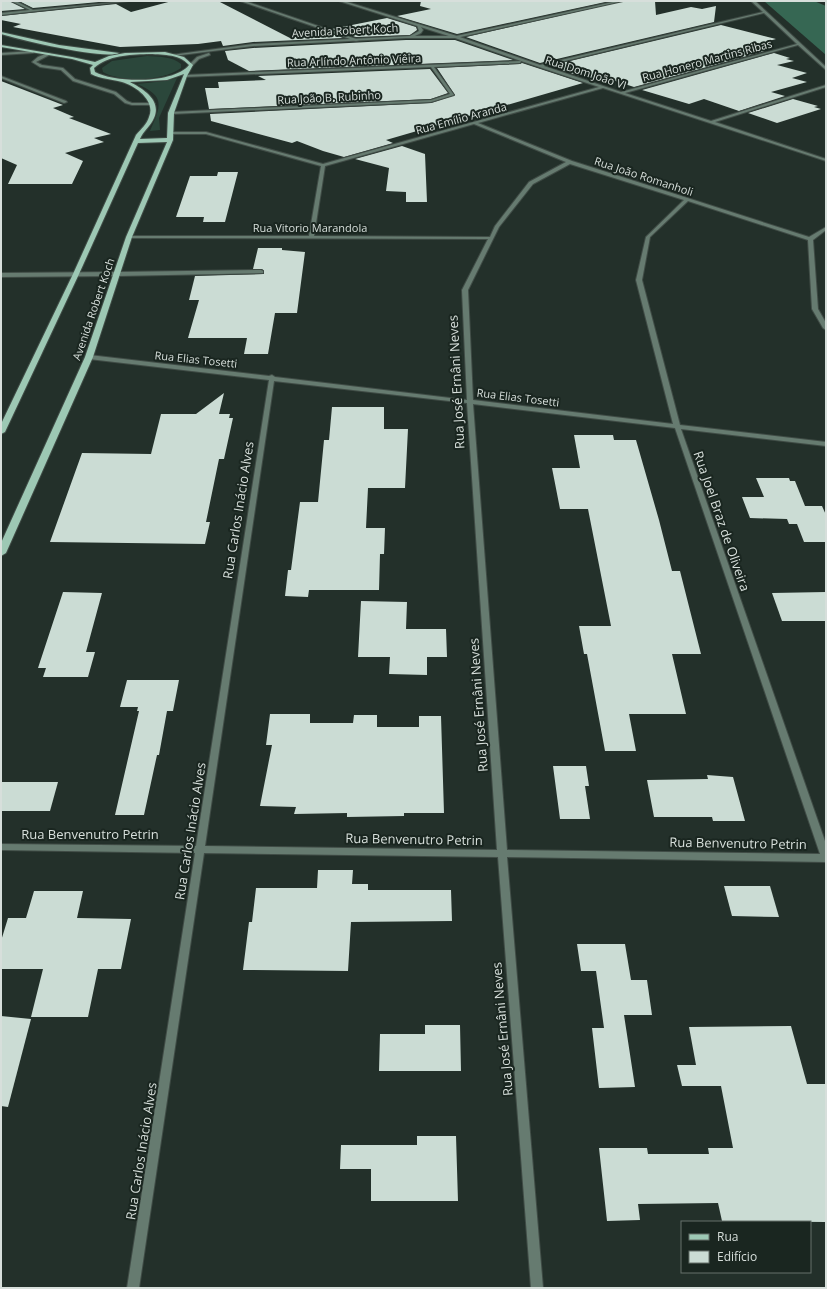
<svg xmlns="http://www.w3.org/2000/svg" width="827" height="1289" viewBox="0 0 827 1289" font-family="'Open Sans',sans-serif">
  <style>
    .green { fill: #2b473b }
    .forest { fill: #366753 }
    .building { fill: #cbdcd4 }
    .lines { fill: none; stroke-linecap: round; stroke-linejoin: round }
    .service-casing { stroke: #404c46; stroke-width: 2 }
    .minor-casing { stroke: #404c46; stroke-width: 2 }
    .tertiary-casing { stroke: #404c46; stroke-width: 2 }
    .primary-casing { stroke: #404c46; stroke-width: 2 }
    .service { fill: #667b70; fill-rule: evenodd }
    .minor { fill: #667b70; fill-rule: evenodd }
    .tertiary { fill: #667b70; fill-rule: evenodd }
    .primary { fill: #9dc8b4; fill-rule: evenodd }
    .labels { text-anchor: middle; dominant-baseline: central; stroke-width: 4; stroke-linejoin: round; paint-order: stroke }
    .far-street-label { font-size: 11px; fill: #d7dfdb; stroke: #1a2620 }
    .street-label { font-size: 13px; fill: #d7dfdb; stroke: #1a2620 }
  </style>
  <rect width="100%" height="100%" fill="#23302a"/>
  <!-- green -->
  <g class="green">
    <path d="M147,56C158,57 172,56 181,64V68C164,81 122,83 103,72L102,68L112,61Z"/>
    <path d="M177,78L159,118L160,130L150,131C161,106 166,96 137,84L165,81Z"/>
  </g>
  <!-- forest -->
  <polygon class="forest" points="764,1 814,1 826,6 826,55"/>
  <!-- building -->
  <g class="building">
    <polygon points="1,1 10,1 25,9 1,11"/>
    <polygon points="19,1 110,1 33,8"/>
    <polygon points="172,1 218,1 290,38 323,31 343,38 253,42 223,46 221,41 198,44 120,47 13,27 21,24 1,20 1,16 116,4 131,12"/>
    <polygon points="421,1 610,1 457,34 397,16 431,9 420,6"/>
    <polygon points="624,1 655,1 656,15 691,7 702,9 716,6 714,22 540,63 466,37"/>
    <polygon points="387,18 416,27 417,30 410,35 356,37 332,29"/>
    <polygon points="721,25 776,39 755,45 763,47 757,49 765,51 634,87 603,77 592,80 549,66"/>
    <polygon points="406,40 455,40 513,60 249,71 228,60 225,51 253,48"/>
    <polygon points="774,53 790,58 786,59 794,61 777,65 807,73 792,78 807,82 771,92 785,96 739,111 704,99 689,104 642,90"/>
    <polygon points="522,63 583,83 386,140 393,143 344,157 323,151 297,141 292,143 211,121 210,114 431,103 455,95 437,68 520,64"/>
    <polygon points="430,69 448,93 431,99 209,109 205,88 219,88 218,82 266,80 258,76"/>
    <polygon points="1,81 63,105 53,108 74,117 69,118 111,134 94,138 104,142 65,153 83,161 72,184 8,184 17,165 1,158"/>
    <polygon points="793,99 818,106 814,107 821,109 777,123 748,113"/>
    <polygon points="402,146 425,154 427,202 406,202 406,192 386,191 389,168 355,159"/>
    <polygon points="218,172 238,172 225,222 203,222 204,217 176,217 190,176 217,176"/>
    <polygon points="258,248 282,248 282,250 305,252 297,313 275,313 268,354 244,354 247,338 188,338 199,300 189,300 195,276 264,274 264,271 262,269 253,269"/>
    <polygon points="224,393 219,414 230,414 229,418 233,418 224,459 219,459 206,522 210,522 205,544 50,542 82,453 151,454 161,414 196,414"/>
    <polygon points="332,407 384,407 384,429 408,429 405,488 368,488 366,528 385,528 384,554 380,554 379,590 309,590 308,597 285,596 288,570 291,570 300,502 318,502 324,440 329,440"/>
    <polygon points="574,435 613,435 614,440 636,440 659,520 672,571 680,571 701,654 672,654 686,714 629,714 636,751 605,751 587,654 584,654 579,626 611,626 588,509 560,509 552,468 580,468"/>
    <polygon points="756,478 789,478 790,481 795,481 805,506 822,506 826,515 826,542 804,542 797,524 789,524 787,519 750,518 742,497 764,497"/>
    <polygon points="63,592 102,593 86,652 95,652 88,677 43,677 46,668 38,668"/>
    <polygon points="826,592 826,621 782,621 772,593"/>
    <polygon points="361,601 407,602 406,629 446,629 447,657 427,657 427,675 389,674 390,657 358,657"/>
    <polygon points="127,680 179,680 173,711 167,711 159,755 157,755 144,815 115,815 139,711 137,711 138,707 120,707"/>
    <polygon points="270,714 310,714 310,723 353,723 354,715 377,715 377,727 419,727 419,716 441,716 444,813 404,813 404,816 347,817 347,813 294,814 296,807 260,806 272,745 266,745"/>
    <polygon points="553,766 586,766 589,786 585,786 590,819 560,819"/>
    <polygon points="707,775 733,777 745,821 713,821 712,817 654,817 647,780 708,779"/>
    <polygon points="1,782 58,782 50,811 1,811"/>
    <polygon points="318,870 353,870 352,884 368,884 368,890 451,890 452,921 351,922 348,971 243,970 249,922 252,922 256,888 317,888"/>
    <polygon points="724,886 770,886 779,917 732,916"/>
    <polygon points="34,891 83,891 77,918 131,919 121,969 98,969 88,1017 31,1017 43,969 1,969 1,941 8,918 26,918"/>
    <polygon points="577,944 625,944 631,980 647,980 652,1015 624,1015 635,1087 599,1088 592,1028 604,1028 596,971 581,971"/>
    <polygon points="1,1016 31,1019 8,1107 1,1106"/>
    <polygon points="425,1025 460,1025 461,1071 379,1071 380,1034 425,1034"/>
    <polygon points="791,1026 807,1084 826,1084 826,1222 722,1221 718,1203 638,1204 640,1220 607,1221 599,1148 647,1148 648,1154 709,1154 708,1148 733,1148 721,1086 682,1086 677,1065 696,1065 689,1027"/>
    <polygon points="417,1136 456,1136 458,1201 371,1201 371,1169 340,1169 341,1145 417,1145"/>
  </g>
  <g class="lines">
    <!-- service casing -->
    <g class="service-casing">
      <g id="service">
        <polygon points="48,53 51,54 36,62 42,65 63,68 75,79 116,92 127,101 132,103 153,103 155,104 153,105 132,105 125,103 114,94 73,81 61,70 40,67 32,62 38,57"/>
        <polygon points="1,76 66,101 67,102 64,103 1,78"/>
        <polygon points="261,270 263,271 263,273 117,276 114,274 117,272"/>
      </g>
    </g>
    <!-- minor casing -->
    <g class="minor-casing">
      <g id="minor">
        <polygon points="11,1 16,1 33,10 129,1 1,15 1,13 30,10"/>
        <polygon points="240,1 245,1 359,40 356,41"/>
        <path d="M339,1H344L457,36L540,65L763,12L751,1H755L826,67V70L798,45L625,93L711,121L826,85V87L715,122L826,159V161L603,88L478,123L572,161L809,237L826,227V230L813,240L818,309L826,323V330L823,328L812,309L808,240L688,201L650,237L642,280L680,425L826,442V446L681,429L826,844V862L507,857L543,1288H531L498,857L204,853L139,1288H127L195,853L1,850V844L196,846L269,380L89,359L86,357L89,355L269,376L272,375L275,377L467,400L462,290L488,239L129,238L127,237L129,236H309L321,166L206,134H170V132H206L323,164L599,87L521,61L520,63L434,67L454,95L431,102L171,114L169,113L171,112L431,100L450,94L431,67L184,77L185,75L521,61L455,38ZM764,13L797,44L621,92L544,66ZM474,124L566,162L529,182L495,226L490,237L314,236L325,166ZM570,164L684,200L646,237L636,280L673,424L473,400L468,290L499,227L533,184ZM274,381L467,403L497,850L205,846ZM473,404L675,428L820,854L507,850Z"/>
        <polygon points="34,51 33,53 1,55 1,53"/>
        <polygon points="1,273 117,272 120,274 117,276 1,277"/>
      </g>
    </g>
    <!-- tertiary casing -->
    <g class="tertiary-casing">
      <g id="tertiary">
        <polygon points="617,1 623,1 456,38 406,38 253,46 173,56 171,55 253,44 410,36 419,31 417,25 419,24 423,30 421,33 415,36 456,36"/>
        <polygon points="209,53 210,55 199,59 192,66 189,65 197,57"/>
      </g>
    </g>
    <!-- primary casing -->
    <g class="primary-casing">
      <g id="primary">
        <path d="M1,32L59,45L119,53C105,60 20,40 1,34Z"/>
        <path d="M1,45L72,57L95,62L109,56L125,53L165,52L184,57L193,65L187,76L174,113L173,140L132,237L93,357L6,553L1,556V543L85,357L126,237L167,142L138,143L79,274L5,432L1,434V424L73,274L136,135C141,129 147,124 149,117C156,101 136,86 122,82C111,79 101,79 91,74L90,68L93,65L72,59L1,47ZM147,54C161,55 178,53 189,65C174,84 115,83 95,72L94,68C109,55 129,55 147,54ZM184,74L168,113L167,138L140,139C143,131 151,126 154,118C162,100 143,89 130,82L167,80Z"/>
      </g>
    </g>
    <!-- service -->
    <use href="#service" class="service"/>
    <!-- minor -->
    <use href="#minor" class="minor"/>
    <!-- tertiary -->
    <use href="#tertiary" class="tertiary"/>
    <!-- primary -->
    <use href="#primary" class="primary"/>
  </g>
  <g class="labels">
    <!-- far-street labels -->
    <g class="far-street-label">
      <text transform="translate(345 30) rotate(-3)">Avenida Robert Koch</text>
      <text transform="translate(354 60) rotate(-2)">Rua Arlíndo Antônio Viêira</text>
      <text transform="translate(707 60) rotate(-15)">Rua Honero Martins Ribas</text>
      <text transform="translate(586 72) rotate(18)">Rua Dom João VI</text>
      <text transform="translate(329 97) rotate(-3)">Rua João B. Rubinho</text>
      <text transform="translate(461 118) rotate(-15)">Rua Emílio Aranda</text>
      <text transform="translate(644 176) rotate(18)">Rua João Romanholi</text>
      <text x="310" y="227">Rua Vitorio Marandola</text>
      <text transform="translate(93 309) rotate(-71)">Avenida Robert Koch</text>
      <text transform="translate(196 359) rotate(6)">Rua Elias Tosetti</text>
      <text transform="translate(518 397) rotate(7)">Rua Elias Tosetti</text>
    </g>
    <!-- street labels -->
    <g class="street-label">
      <text transform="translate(456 382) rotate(-93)">Rua José Ernâni Neves</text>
      <text transform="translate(238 510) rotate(-81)">Rua Carlos Inácio Alves</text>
      <text transform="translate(722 521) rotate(71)">Rua Joel Braz de Oliveira</text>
      <text transform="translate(478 705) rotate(-94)">Rua José Ernâni Neves</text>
      <text transform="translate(190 831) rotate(-81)">Rua Carlos Inácio Alves</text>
      <text x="90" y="834">Rua Benvenutro Petrin</text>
      <text transform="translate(414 839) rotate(1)">Rua Benvenutro Petrin</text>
      <text transform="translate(738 843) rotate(1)">Rua Benvenutro Petrin</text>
      <text transform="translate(502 1029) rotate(-95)">Rua José Ernâni Neves</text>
      <text transform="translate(141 1151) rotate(-81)">Rua Carlos Inácio Alves</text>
    </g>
  </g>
  <!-- border -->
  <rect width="827" height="1289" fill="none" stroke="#d7dfdb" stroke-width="4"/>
  <!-- legend -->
  <rect x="681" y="1221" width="130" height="52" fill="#1a2620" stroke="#66706b"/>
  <rect x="689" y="1234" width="20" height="6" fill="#9dc8b4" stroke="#66706b"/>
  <text x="717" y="1241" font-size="12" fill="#d7dfdb">Rua</text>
  <rect x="689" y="1251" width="20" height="12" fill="#cbdcd4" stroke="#66706b"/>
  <text x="717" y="1261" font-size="12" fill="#d7dfdb">Edifício</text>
</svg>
